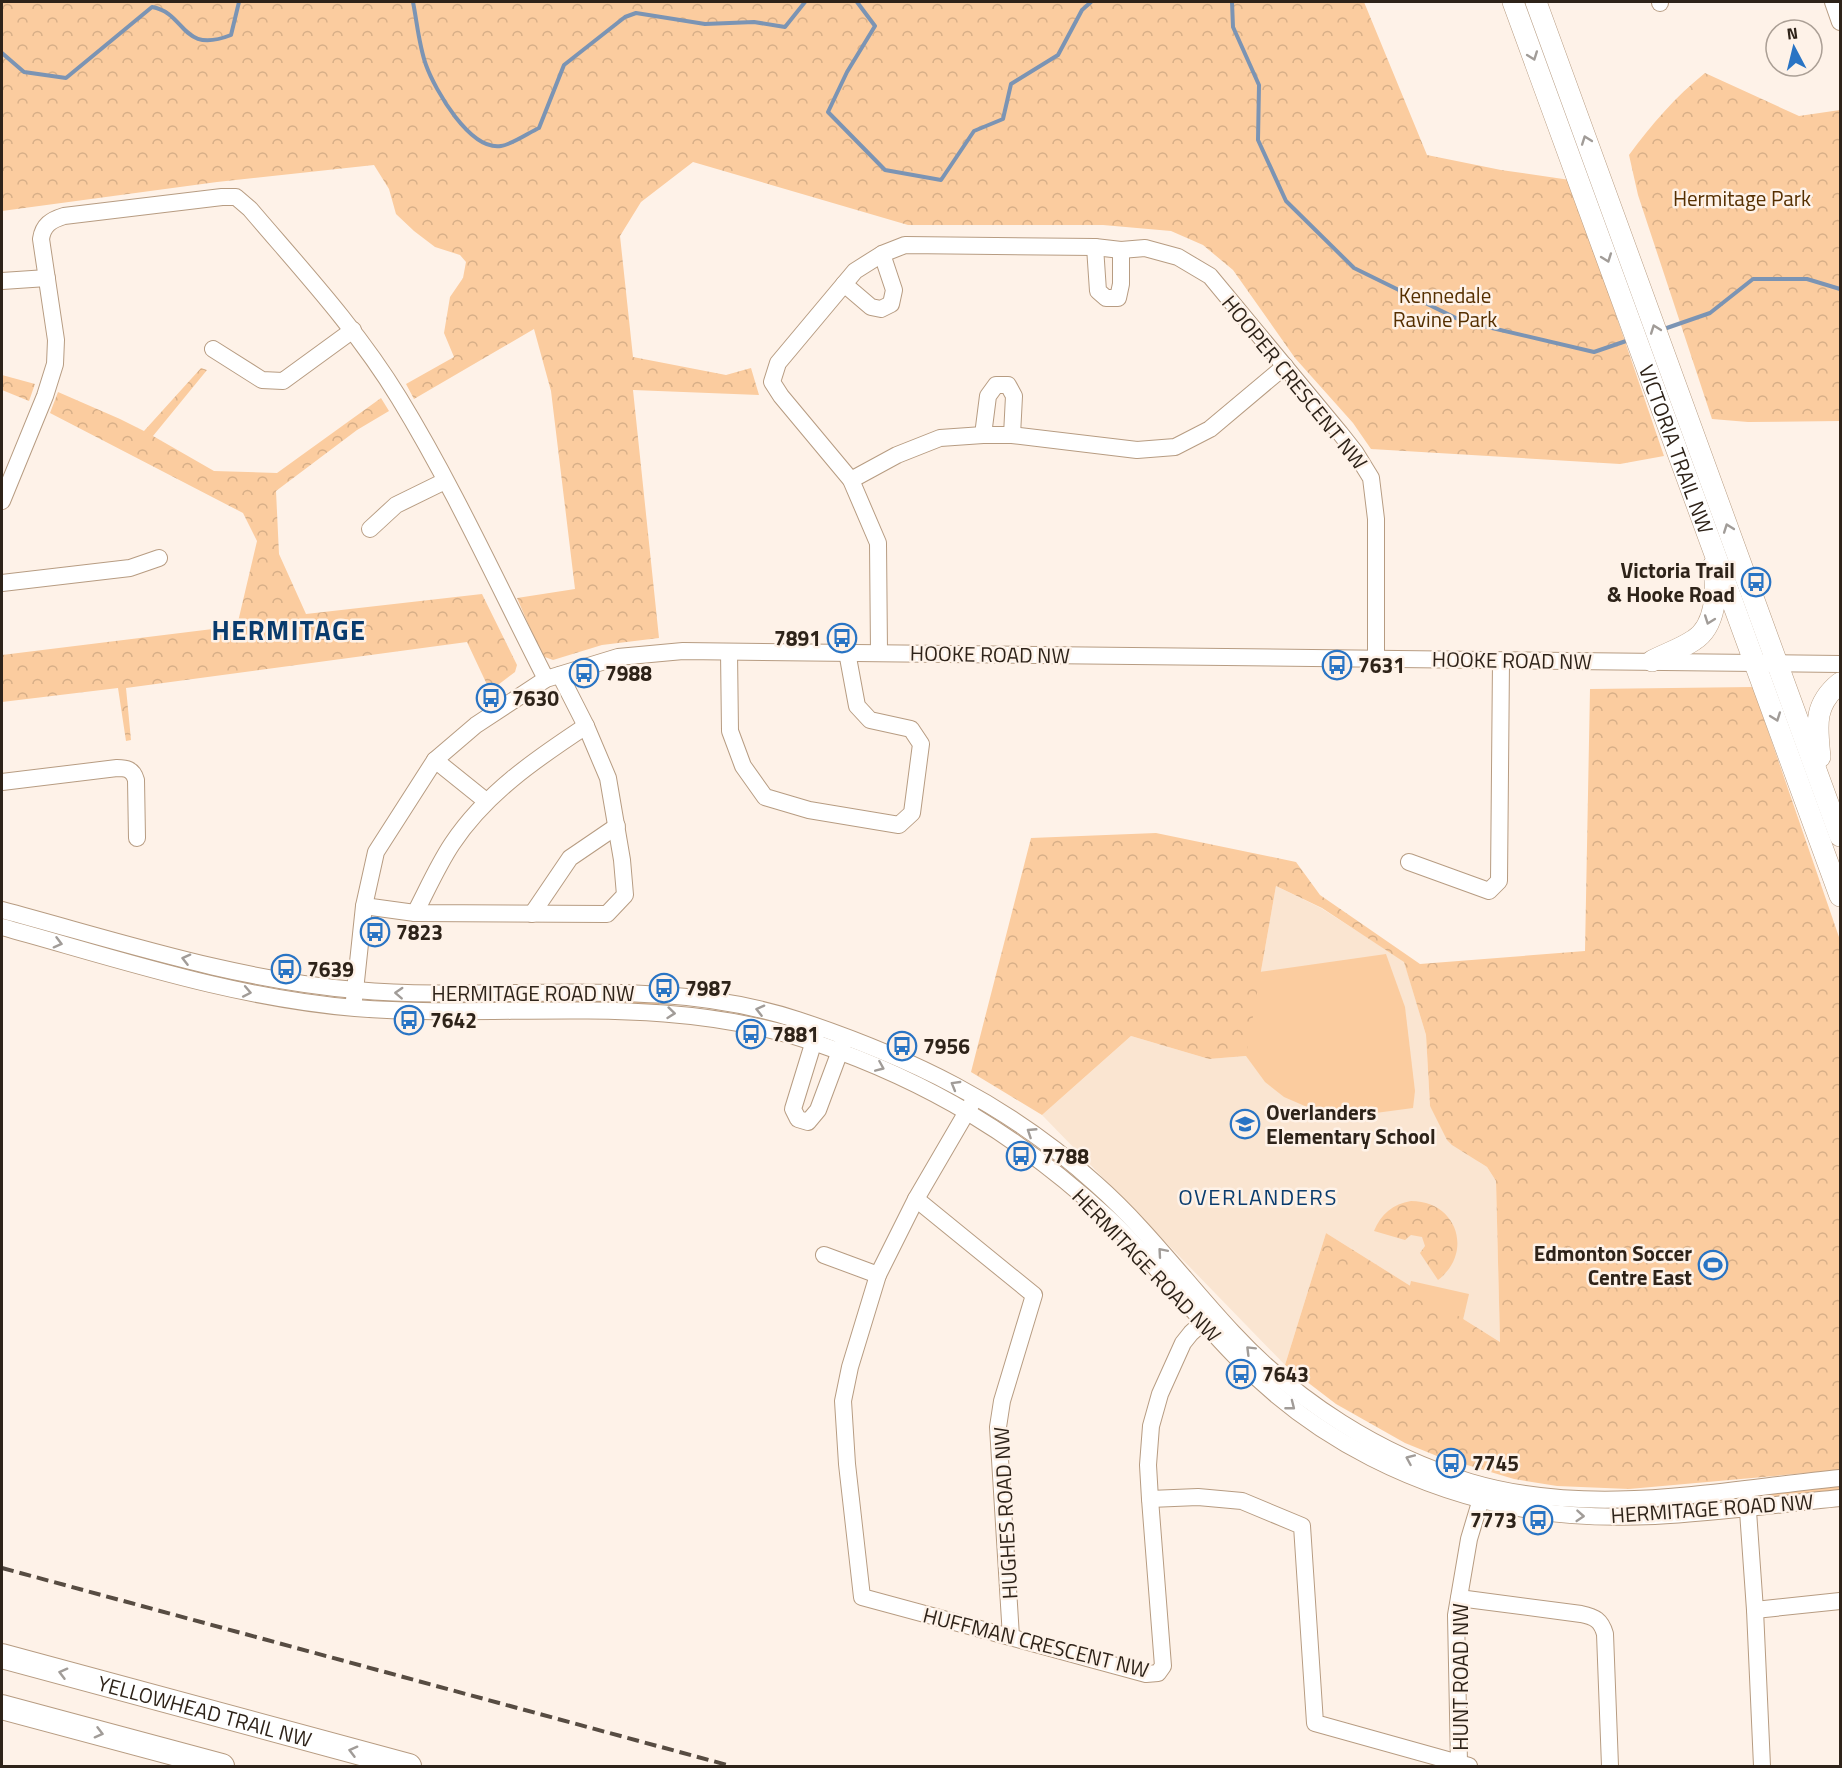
<svg xmlns="http://www.w3.org/2000/svg" width="1842" height="1768" viewBox="0 0 1842 1768" font-family="'Titillium Web',sans-serif">
  <style>
    .built { fill: #fae5d1 }
    .green { fill: #fbcc9f }
    .park { fill: url(#park-crowns) }
    .lines { fill: none; stroke-linecap: round; stroke-linejoin: round }
    .stream { stroke: #7b94b4; stroke-width: 4 }
    .minor-casing { stroke: #b79c82; stroke-width: 18 }
    .major-casing { stroke: #b79c82; stroke-width: 22 }
    .highway-casing { stroke: #b79c82; stroke-width: 26 }
    .minor { stroke: #fff; stroke-width: 16 }
    .major { stroke: #fff; stroke-width: 21 }
    .highway { stroke: #fff; stroke-width: 24 }
    .rail { stroke: #574c42; stroke-width: 4; stroke-dasharray: 12 6; stroke-linecap: butt }
    .oneway { stroke: #a19c98 }
    .labels { text-anchor: middle; dominant-baseline: central; stroke-width: 5; stroke-linejoin: round; paint-order: stroke }
    .park-label { font-size: 21px; fill: #552f00; stroke: #fef2e8 }
    .street-label { font-size: 21px; fill: #2e2319; stroke: #fef2e8 }
    .poi-label { font-size: 21px; font-weight: bold; fill: #2e2319; stroke: #fef2e8; text-anchor: start }
    .neighbourhood-label { font-size: 22px; letter-spacing: 1.5px; fill: #093b6d; stroke: #fef2e8 }
    .district-label { font-size: 27px; font-weight: bold; letter-spacing: 1.5px; fill: #093b6d; stroke: #fef2e8 }
  </style>
  <defs>
    <pattern id="park-crowns" width="20" height="18" patternUnits="userSpaceOnUse" patternTransform="scale(1.5)"><rect width="20" height="18" fill="#fbcc9f"/><path d="M2 6a3 3 0 1 1 6 0M12 15a3 3 0 1 1 6 0" fill="none" stroke="#d7af88"/></pattern>
  </defs>
  <rect width="100%" height="100%" fill="#fef2e8"/>
  <!-- built -->
  <polygon class="built" points="1276,886 1321,908 1404,961 1426,1035 1430,1106 1479,1162 1487,1167 1496,1181 1500,1342 1326,1233 1285,1365 1042,1115 1131,1036 1209,1059 1246,1056"/>
  <!-- green -->
  <g class="green">
    <polygon points="1386,954 1405,1007 1415,1091 1413,1108 1353,1116 1328,1116 1284,1097 1265,1082 1246,1056 1237,1031 1252,973"/>
    <polygon points="377,997 659,1001 659,1006 432,1006 376,1001"/>
    <polygon points="1411,1281 1469,1294 1448,1384 1390,1371"/>
    <polygon points="1840,1485 1840,1491 1767,1499 1766,1494"/>
  </g>
  <!-- park -->
  <g class="park">
    <polygon points="2,2 1364,2 1427,155 1501,170 1570,180 1664,456 1620,464 1371,449 1353,423 1295,358 1233,270 1203,245 1171,231 1103,225 908,225 693,162 641,202 620,236 633,357 726,375 751,368 759,395 633,390 659,638 602,645 553,660 542,656 517,598 575,589 551,391 534,329 414,399 406,384 454,357 444,333 450,297 463,278 466,262 460,255 435,247 414,231 396,214 389,189 374,165 217,182 2,211"/>
    <path d="M1705,73L1799,116L1840,110V421L1748,422L1712,419L1638,195L1629,155C1652,124 1675,97 1705,73Z"/>
    <polygon points="201,368 207,370 153,436 214,471 277,473 381,398 389,411 357,430 276,491 279,554 306,614 482,594 517,665 515,672 490,691 467,642 126,688 131,740 126,741 118,688 2,702 2,655 237,626 257,541 243,513 50,413 58,392 120,419 144,431"/>
    <polygon points="2,375 35,384 29,401 2,390"/>
    <polygon points="1753,687 1840,940 1840,1470 1629,1489 1557,1486 1514,1479 1437,1456 1405,1443 1336,1404 1285,1365 1326,1233 1500,1342 1496,1181 1487,1167 1452,1145 1447,1140 1430,1106 1426,1035 1404,962 1322,908 1276,886 1246,1056 1209,1059 1131,1036 1042,1115 971,1072 1031,838 1156,833 1296,862 1320,895 1420,964 1585,951 1590,689"/>
    <path d="M1411,1201C1457,1201 1474,1252 1438,1280L1420,1253L1425,1246L1422,1237L1411,1235L1405,1240L1374,1231C1381,1214 1393,1204 1411,1201Z"/>
  </g>
  <g class="lines">
    <!-- stream -->
    <g class="stream">
      <path d="M413,2C417,22 419,46 426,65C435,90 470,151 501,146C511,145 530,132 539,128L564,65L625,17L636,13L705,24L754,22L785,27L805,2"/>
      <polyline points="857,2 875,26 847,72 828,112 885,170 941,180 974,131 1003,119 1011,84 1058,55 1082,10 1091,2"/>
      <polyline points="1232,2 1233,27 1259,85 1258,140 1286,201 1354,268 1462,321 1594,352 1629,340"/>
      <path d="M2,53L24,72L66,78L152,7C187,13 180,55 231,35L239,2"/>
      <polyline points="1661,330 1710,313 1753,279 1807,279 1840,289"/>
    </g>
    <!-- minor casing -->
    <g class="minor-casing">
      <g id="minor">
        <polyline points="1660,2 1660,3"/>
        <polyline points="1833,2 1840,22"/>
        <polyline points="1095,247 1098,291 1106,298 1118,298 1121,284 1121,250"/>
        <polyline points="2,281 47,278"/>
        <polyline points="844,284 871,307 881,309 891,304 894,290 882,254"/>
        <polyline points="213,349 262,380 283,381 353,330"/>
        <polyline points="983,435 988,396 996,385 1008,385 1014,396 1012,435"/>
        <polyline points="851,480 897,455 940,438 983,435 1012,435 1137,450 1175,447 1210,429 1285,366"/>
        <path d="M2,501L45,396L55,364L56,340L41,239C43,225 51,220 64,216L222,197H236L250,209C302,270 357,329 399,398C454,488 498,585 546,679"/>
        <polyline points="370,529 396,505 445,481"/>
        <polyline points="2,583 130,568 159,558"/>
        <polyline points="729,652 730,731 743,766 765,797 809,810 899,825 912,813 921,744 911,729 870,720 857,706 847,652"/>
        <polyline points="879,652 878,543 851,480 781,396 772,382 778,363 855,271 882,254 905,245 1095,247 1121,250 1145,248 1178,257 1210,276 1340,433 1355,452 1371,478 1376,519 1376,658"/>
        <polyline points="435,760 486,801"/>
        <path d="M2,782L117,768C126,768 133,769 136,780L137,838"/>
        <polyline points="1409,862 1489,891 1499,881 1501,661"/>
        <polyline points="364,906 415,913 607,914 625,895 622,860 608,778 586,726 560,675"/>
        <path d="M2,910C118,941 235,980 356,990C503,1003 654,973 798,1020C909,1057 1008,1104 1096,1184C1147,1229 1187,1284 1233,1333C1296,1401 1380,1455 1470,1482C1592,1518 1717,1490 1840,1478"/>
        <path d="M415,913C427,890 438,865 452,844C486,793 536,759 586,726"/>
        <polyline points="532,914 570,858 617,826"/>
        <path d="M2,927C118,959 234,998 355,1008C511,1020 664,991 816,1043C930,1082 1020,1137 1108,1218C1155,1262 1193,1314 1238,1359C1315,1440 1420,1491 1529,1510C1632,1527 1738,1508 1840,1498"/>
        <polyline points="354,1000 364,906 376,852 435,760 476,725 546,679 618,657 683,651 1840,664"/>
        <polyline points="817,1031 793,1109 798,1119 808,1122 818,1110 843,1043"/>
        <polyline points="972,1103 916,1199 878,1275 850,1367 843,1401 847,1464 862,1597 1146,1674 1158,1673 1163,1666 1150,1499 1148,1465 1151,1426 1160,1394 1183,1343 1191,1333 1212,1314"/>
        <polyline points="916,1199 1034,1295 1002,1401 998,1427 1011,1637"/>
        <polyline points="824,1255 878,1275"/>
        <polyline points="1747,1497 1755,1610 1762,1766"/>
        <polyline points="1150,1499 1198,1497 1242,1501 1302,1526 1315,1723 1469,1766"/>
        <path d="M1459,1598L1581,1614C1595,1617 1601,1620 1605,1634L1610,1766"/>
        <polyline points="1755,1610 1840,1601"/>
        <polyline points="1459,1763 1456,1615 1469,1539 1484,1489"/>
      </g>
    </g>
    <!-- major casing -->
    <g class="major-casing">
      <g id="major">
        <path id="s1" d="M1513,2L1840,896"/>
        <polyline points="1536,2 1840,836"/>
        <path d="M1652,661C1665,654 1681,649 1694,640C1716,626 1718,590 1713,566"/>
        <path d="M1820,757C1817,726 1813,705 1840,683"/>
      </g>
    </g>
    <!-- highway casing -->
    <g class="highway-casing">
      <g id="highway">
        <path id="s2" d="M2,1656L409,1766"/>
        <polyline points="2,1707 222,1766"/>
      </g>
    </g>
    <!-- minor -->
    <use href="#minor" class="minor"/>
    <!-- major -->
    <use href="#major" class="major"/>
    <!-- highway -->
    <use href="#highway" class="highway"/>
    <!-- rail -->
    <polyline class="rail" points="2,1568 731,1766"/>
  </g>
  <!-- one-way arrows -->
  <defs><path id="oneway-chevron" d="M-2-3.5L2.5 0L-2 3.5" fill="none" stroke-width="1.6" stroke-linecap="round" stroke-linejoin="round" transform="scale(1.5)"/></defs>
  <g class="oneway">
    <use href="#oneway-chevron" transform="translate(1533 56) rotate(70)"/>
    <use href="#oneway-chevron" transform="translate(1586 140) rotate(-110)"/>
    <use href="#oneway-chevron" transform="translate(1607 258) rotate(70)"/>
    <use href="#oneway-chevron" transform="translate(1655 329) rotate(-110)"/>
    <use href="#oneway-chevron" transform="translate(1728 528) rotate(-110)"/>
    <use href="#oneway-chevron" transform="translate(1709 620) rotate(110)"/>
    <use href="#oneway-chevron" transform="translate(1776 717) rotate(70)"/>
    <use href="#oneway-chevron" transform="translate(58 943) rotate(15)"/>
    <use href="#oneway-chevron" transform="translate(186 959) rotate(-166)"/>
    <use href="#oneway-chevron" transform="translate(247 992) rotate(11)"/>
    <use href="#oneway-chevron" transform="translate(399 993) rotate(-177)"/>
    <use href="#oneway-chevron" transform="translate(760 1010) rotate(-166)"/>
    <use href="#oneway-chevron" transform="translate(671 1013) rotate(6)"/>
    <use href="#oneway-chevron" transform="translate(880 1067) rotate(23)"/>
    <use href="#oneway-chevron" transform="translate(955 1085) rotate(-150)"/>
    <use href="#oneway-chevron" transform="translate(1031 1132) rotate(-147)"/>
    <use href="#oneway-chevron" transform="translate(1162 1252) rotate(-131)"/>
    <use href="#oneway-chevron" transform="translate(1250 1350) rotate(-135)"/>
    <use href="#oneway-chevron" transform="translate(1291 1406) rotate(38)"/>
    <use href="#oneway-chevron" transform="translate(1410 1459) rotate(-156)"/>
    <use href="#oneway-chevron" transform="translate(1580 1516) rotate(4)"/>
    <use href="#oneway-chevron" transform="translate(63 1673) rotate(-165)"/>
    <use href="#oneway-chevron" transform="translate(99 1733) rotate(15)"/>
    <use href="#oneway-chevron" transform="translate(353 1751) rotate(-165)"/>
  </g>
  <!-- icons -->
  <defs>
    <g id="bus-ring" transform="scale(1.5)"><circle r="9.5" fill="#fef2e8" stroke="#2974c4" stroke-width="1.5"/><path d="M-5-6H5V4H4V6H2V4H-2V6H-4V4H-5ZM-3.5-4V0h7V-4ZM-3.5 1.2v1.5H-2V1.2ZM2 1.2v1.5H3.5V1.2Z" fill="#2974c4"/></g>
    <g id="school-ring" transform="scale(1.5)"><circle r="9.5" fill="#fef2e8" stroke="#2974c4" stroke-width="1.5"/><path d="M0-5L7-2L0 1L-7-2ZM-4 1L0 2.5L4 1V4Q0 6-4 4Z" fill="#2974c4"/></g>
    <g id="stadium-ring" transform="scale(1.5)"><circle r="9.5" fill="#fef2e8" stroke="#2974c4" stroke-width="1.5"/><path d="M0-5a6.5 5 0 1 0 0 10a6.5 5 0 1 0 0-10ZM-3.5-1.8h7v3.6h-7Z" fill="#2974c4"/></g>
  </defs>
  <g fill-rule="evenodd">
    <use href="#bus-ring" x="1756" y="582"/>
    <use href="#bus-ring" x="842" y="638"/>
    <use href="#bus-ring" x="1337" y="665"/>
    <use href="#bus-ring" x="584" y="673"/>
    <use href="#bus-ring" x="491" y="698"/>
    <use href="#bus-ring" x="375" y="932"/>
    <use href="#bus-ring" x="286" y="969"/>
    <use href="#bus-ring" x="664" y="988"/>
    <use href="#bus-ring" x="409" y="1020"/>
    <use href="#bus-ring" x="751" y="1034"/>
    <use href="#bus-ring" x="902" y="1046"/>
    <use href="#school-ring" x="1245" y="1124"/>
    <use href="#bus-ring" x="1021" y="1156"/>
    <use href="#stadium-ring" x="1713" y="1265"/>
    <use href="#bus-ring" x="1241" y="1374"/>
    <use href="#bus-ring" x="1451" y="1463"/>
    <use href="#bus-ring" x="1538" y="1520"/>
  </g>
  <g class="labels">
    <!-- park labels -->
    <g class="park-label">
      <text x="1742" y="198">Hermitage Park</text>
      <text x="1445" y="295">Kennedale<tspan x="1445" dy="24">Ravine Park</tspan></text>
    </g>
    <!-- street labels -->
    <g class="street-label">
      <text transform="translate(1295 382) rotate(51)">HOOPER CRESCENT NW</text>
      <text stroke="none"><textPath href="#s1" startOffset="476">VICTORIA TRAIL NW</textPath></text>
      <text transform="translate(990 654) rotate(1)">HOOKE ROAD NW</text>
      <text transform="translate(1512 660) rotate(1)">HOOKE ROAD NW</text>
      <text x="533" y="993">HERMITAGE ROAD NW</text>
      <text transform="translate(1147 1265) rotate(46)">HERMITAGE ROAD NW</text>
      <text transform="translate(1712 1508) rotate(-4)">HERMITAGE ROAD NW</text>
      <text transform="translate(1005 1513) rotate(-93)">HUGHES ROAD NW</text>
      <text transform="translate(1036 1642) rotate(14)">HUFFMAN CRESCENT NW</text>
      <text transform="translate(1460 1677) rotate(-90)">HUNT ROAD NW</text>
      <text stroke="none"><textPath href="#s2" startOffset="210">YELLOWHEAD TRAIL NW</textPath></text>
    </g>
    <!-- poi labels -->
    <g class="poi-label">
      <text x="1735" y="570" text-anchor="end">Victoria Trail<tspan x="1735" dy="24">&amp; Hooke Road</tspan></text>
      <text x="821" y="638" text-anchor="end">7891</text>
      <text x="1358" y="665">7631</text>
      <text x="605" y="673">7988</text>
      <text x="512" y="698">7630</text>
      <text x="396" y="932">7823</text>
      <text x="307" y="969">7639</text>
      <text x="685" y="988">7987</text>
      <text x="430" y="1020">7642</text>
      <text x="772" y="1034">7881</text>
      <text x="923" y="1046">7956</text>
      <text x="1266" y="1112">Overlanders<tspan x="1266" dy="24">Elementary School</tspan></text>
      <text x="1042" y="1156">7788</text>
      <text x="1692" y="1253" text-anchor="end">Edmonton Soccer<tspan x="1692" dy="24">Centre East</tspan></text>
      <text x="1262" y="1374">7643</text>
      <text x="1472" y="1463">7745</text>
      <text x="1517" y="1520" text-anchor="end">7773</text>
    </g>
    <!-- neighbourhood labels -->
    <g class="neighbourhood-label">
      <text x="1258" y="1197">OVERLANDERS</text>
    </g>
    <!-- district labels -->
    <g class="district-label">
      <text x="289" y="629">HERMITAGE</text>
    </g>
  </g>
  <!-- border -->
  <rect width="1842" height="1768" fill="none" stroke="#2e2319" stroke-width="6"/>
  <!-- north arrow -->
  <g transform="translate(1794 48) rotate(353)"><circle r="28" fill="#fef2e8" stroke="#ab9f95" stroke-width="1.5"/>
  <path d="M0-4.5L10 22L0 15L-10 22Z" fill="#2974c4"/>
  <text y="-9" font-size="16" font-weight="bold" text-anchor="middle" fill="#2e2319">N</text>
  </g>
</svg>
